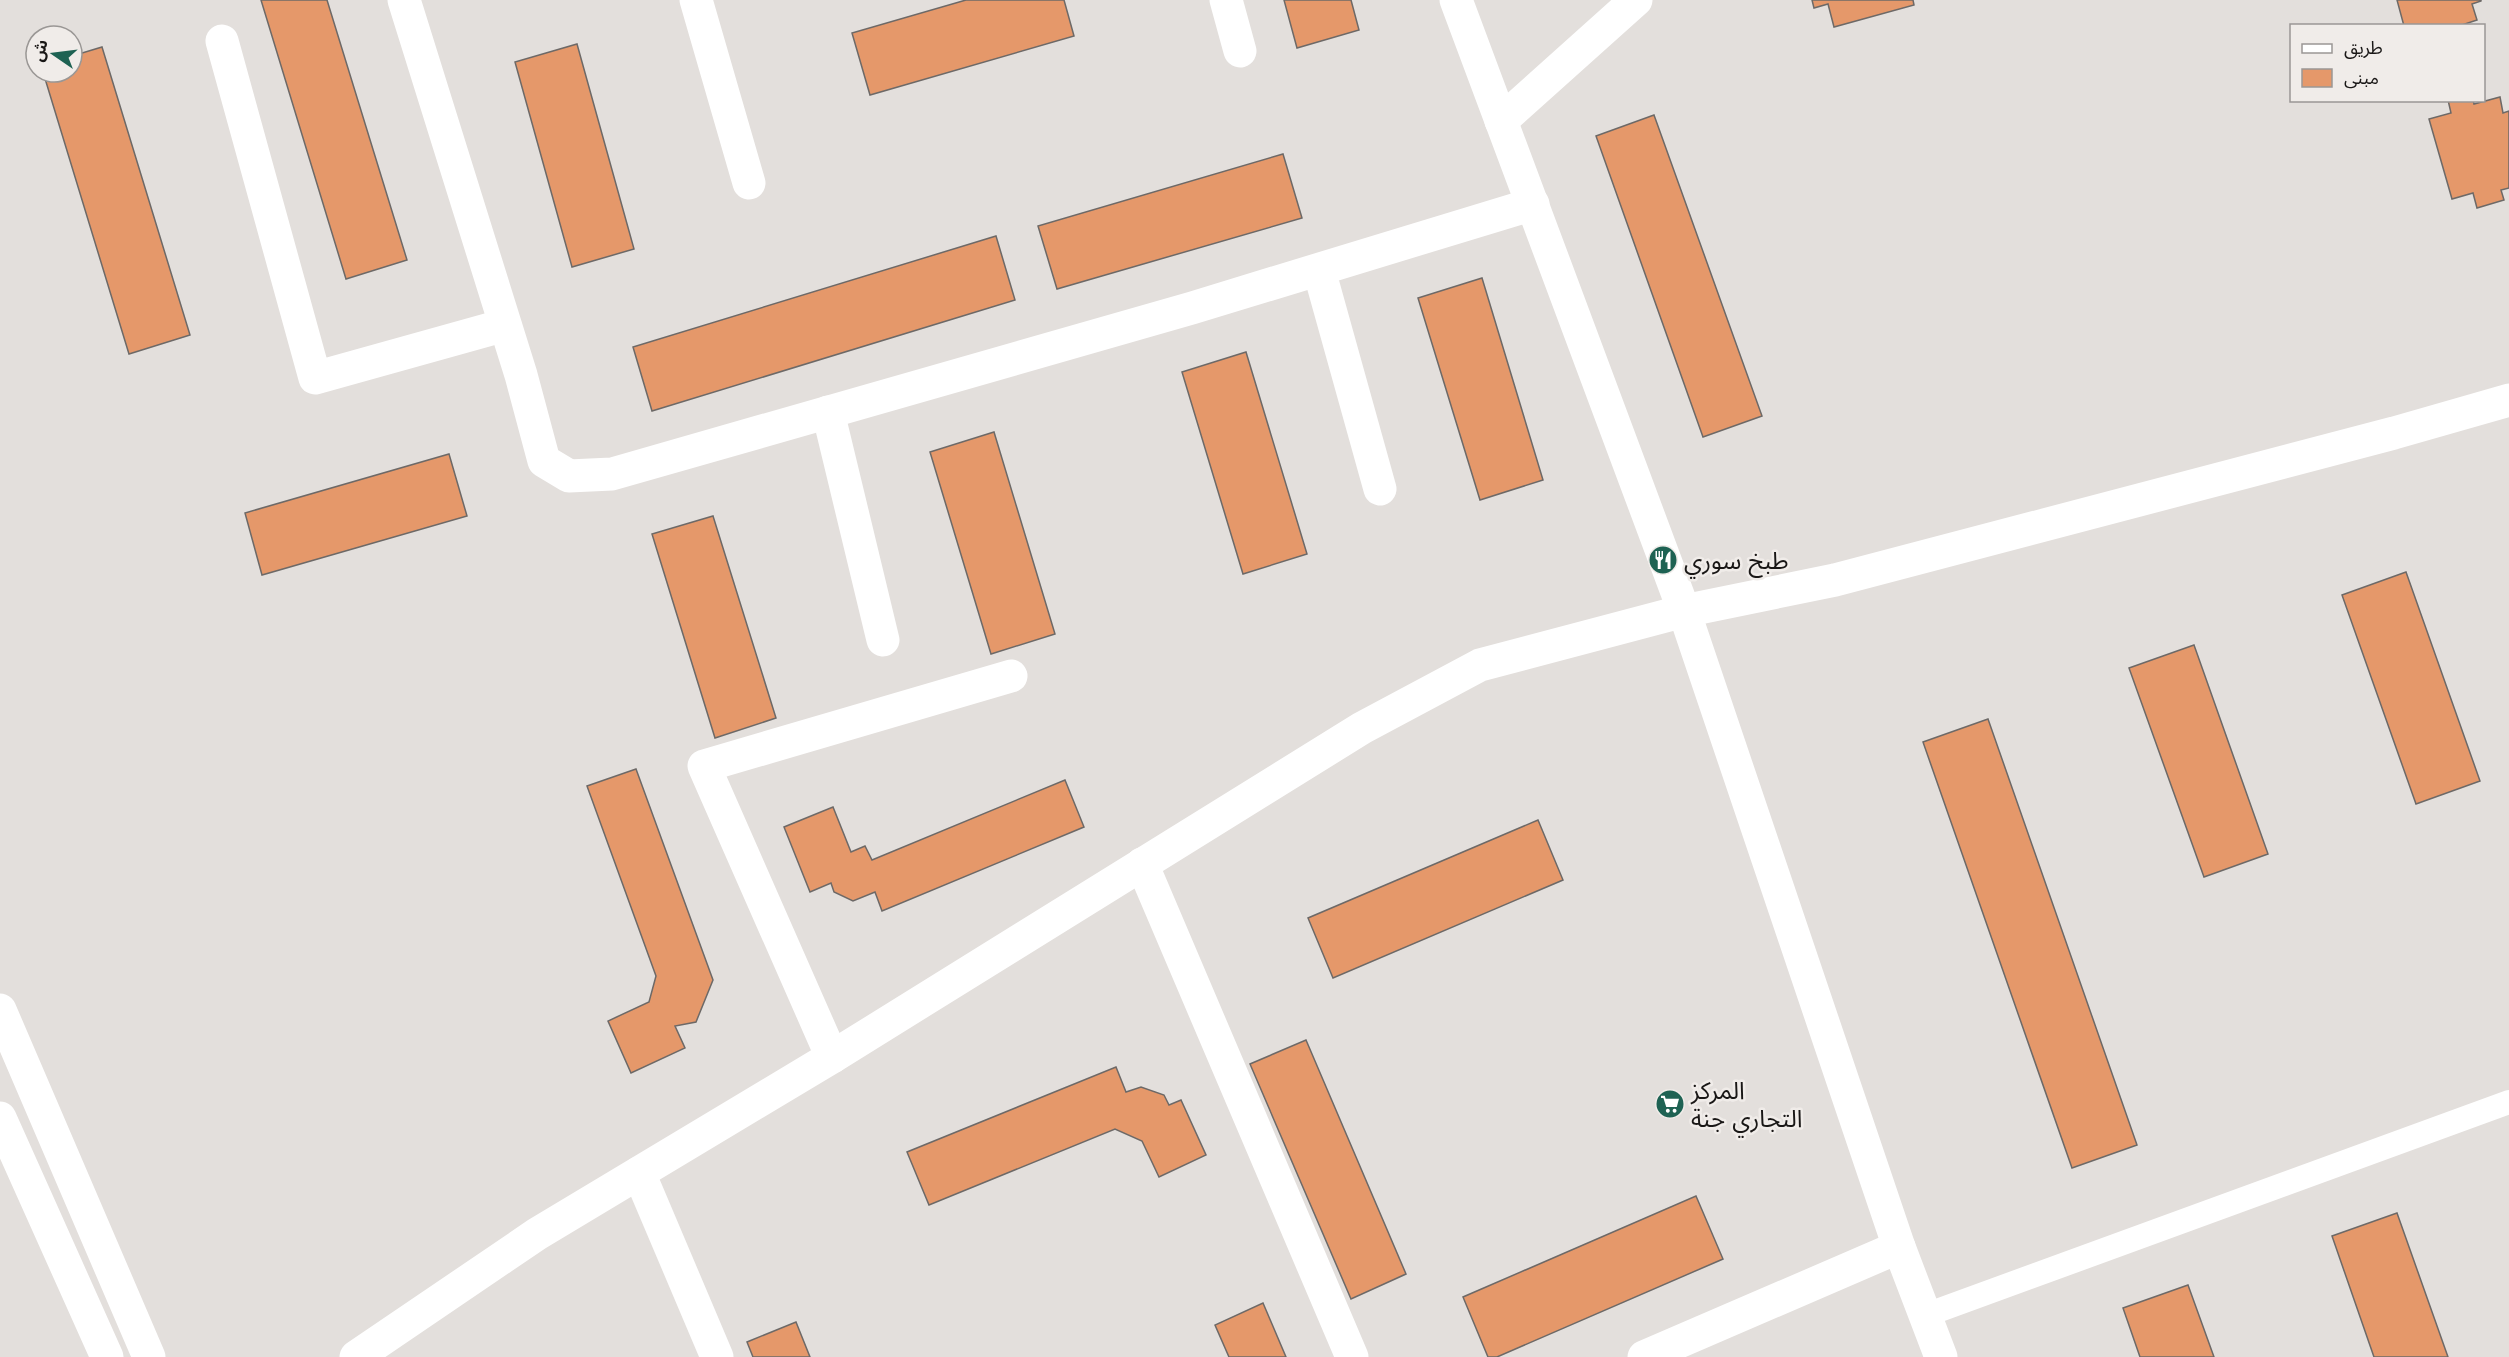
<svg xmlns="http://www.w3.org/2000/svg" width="2509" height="1357" viewBox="0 0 2509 1357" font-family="Jost,'Noto Sans Arabic',sans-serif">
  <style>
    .building { fill: #e5986a; stroke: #6d6967; stroke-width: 1.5 }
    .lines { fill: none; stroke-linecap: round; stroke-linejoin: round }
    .lane { stroke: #fff; stroke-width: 24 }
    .street { stroke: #fff; stroke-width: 33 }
    .secondary { stroke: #fff; stroke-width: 33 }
    .labels { text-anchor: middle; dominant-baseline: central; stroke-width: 5; stroke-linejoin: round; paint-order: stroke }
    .poi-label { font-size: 24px; fill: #191716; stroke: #f0ece9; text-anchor: start }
  </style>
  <rect width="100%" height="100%" fill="#e3dfdc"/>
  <!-- building -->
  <g class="building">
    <polygon points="261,0 327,0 407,260 346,279"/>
    <polygon points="966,0 1064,0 1074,36 870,95 852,33"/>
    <polygon points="1284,0 1351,0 1359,30 1297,48"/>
    <polygon points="1812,0 1913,0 1914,5 1834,27 1828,4 1814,8"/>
    <polygon points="2397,0 2481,0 2481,1 2472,4 2477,20 2459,26 2404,26"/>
    <polygon points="577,44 634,249 572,267 515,62"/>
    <polygon points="102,47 190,335 129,354 43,72 72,72 72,56"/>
    <polygon points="2500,97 2503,113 2509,111 2509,188 2501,190 2504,200 2477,208 2473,193 2452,199 2429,119 2451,113 2448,100 2473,100 2474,104"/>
    <polygon points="1654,115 1762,416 1703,437 1596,136"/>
    <polygon points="1283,154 1302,218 1057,289 1038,226"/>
    <polygon points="996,236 1015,300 652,411 633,347"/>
    <polygon points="1482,278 1543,480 1480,500 1418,298"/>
    <polygon points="1246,352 1307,554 1243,574 1182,372"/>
    <polygon points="994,432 1055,634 991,654 930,452"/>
    <polygon points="449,454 467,516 262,575 245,513"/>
    <polygon points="713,516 776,718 715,738 652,534"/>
    <polygon points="2406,572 2480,781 2416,804 2342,595"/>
    <polygon points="2194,645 2268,854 2204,877 2129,668"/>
    <polygon points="1988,719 2137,1145 2072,1168 1923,742"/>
    <polygon points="636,769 713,980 696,1022 675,1026 685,1048 631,1073 608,1021 649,1002 656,976 587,786"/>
    <polygon points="1065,780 1084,827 882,911 875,892 853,901 834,892 831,883 810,892 784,827 833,807 851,852 865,846 872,860"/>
    <polygon points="1538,820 1563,880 1333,978 1308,918"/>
    <polygon points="1306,1040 1406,1274 1351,1299 1250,1064"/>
    <polygon points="1116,1067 1126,1092 1141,1087 1164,1095 1169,1105 1181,1100 1206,1155 1159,1177 1142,1141 1115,1129 929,1205 907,1152"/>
    <polygon points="1696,1196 1723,1259 1497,1357 1488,1357 1463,1297"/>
    <polygon points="2397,1213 2448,1357 2374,1357 2332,1236"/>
    <polygon points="2188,1285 2214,1357 2140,1357 2123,1308"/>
    <polygon points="1263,1303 1286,1357 1229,1357 1215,1325"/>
    <polygon points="796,1322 810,1357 753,1357 747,1342"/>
  </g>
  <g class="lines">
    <!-- lane -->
    <polyline class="lane" points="1926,1315 2509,1102"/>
    <!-- street -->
    <g class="street">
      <polyline points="404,0 521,375 544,461 569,476 612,474 1192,308 1533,204"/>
      <polyline points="696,0 749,183"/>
      <polyline points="1226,0 1240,51"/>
      <polyline points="1456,0 1684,611 1899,1247 1941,1357"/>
      <polyline points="222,41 315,378 505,325"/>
      <polyline points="1501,121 1636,0"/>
      <polyline points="1319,270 1380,489"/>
      <polyline points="828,412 883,640"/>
      <polyline points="1142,864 1352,1357"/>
      <polyline points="832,1057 704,766 1011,676"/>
      <polyline points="639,1173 717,1357"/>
      <polyline points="1644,1357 1899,1247"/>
    </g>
    <!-- secondary -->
    <g class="secondary">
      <polyline points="0,1010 149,1357"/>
      <polyline points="0,1118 107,1357"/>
      <polyline points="356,1357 537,1234 832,1057 1362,728 1480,665 1684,611 1835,580 2394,433 2509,400"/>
    </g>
  </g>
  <!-- icons -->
  <defs>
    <g id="restaurant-disc" transform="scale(1.5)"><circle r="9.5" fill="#1e6253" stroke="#f0ece9"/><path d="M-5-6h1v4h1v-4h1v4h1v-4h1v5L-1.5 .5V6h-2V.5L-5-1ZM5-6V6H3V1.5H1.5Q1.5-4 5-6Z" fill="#fff"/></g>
    <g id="supermarket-disc" transform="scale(1.5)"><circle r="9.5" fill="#1e6253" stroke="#f0ece9"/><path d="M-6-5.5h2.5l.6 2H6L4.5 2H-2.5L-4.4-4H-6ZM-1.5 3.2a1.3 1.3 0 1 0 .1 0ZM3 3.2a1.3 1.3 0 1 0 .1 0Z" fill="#fff"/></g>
  </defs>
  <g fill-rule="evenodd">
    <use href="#restaurant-disc" x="1663" y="560"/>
    <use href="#supermarket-disc" x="1670" y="1104"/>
  </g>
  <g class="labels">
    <!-- poi labels -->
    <g class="poi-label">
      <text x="1684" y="560">طبخ سوري</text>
      <text x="1691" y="1090">المركز<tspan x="1691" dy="28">التجاري جنة</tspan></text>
    </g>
  </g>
  <!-- legend -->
  <rect x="2290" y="24" width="195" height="78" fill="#f0ece9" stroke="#9a9795" stroke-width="1.5"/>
  <rect x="2302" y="44" width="30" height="9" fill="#ffffff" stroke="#9a9795" stroke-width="1.5"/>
  <text x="2344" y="54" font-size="18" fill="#191716">طريق</text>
  <rect x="2302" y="69" width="30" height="18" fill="#e5986a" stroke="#9a9795" stroke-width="1.5"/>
  <text x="2344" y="84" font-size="18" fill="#191716">مبنى</text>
  <!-- north arrow -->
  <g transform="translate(54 54) rotate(284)"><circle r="28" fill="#f0ece9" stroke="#9a9795" stroke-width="1.5"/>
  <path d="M0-4.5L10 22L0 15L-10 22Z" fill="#1e6253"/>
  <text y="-9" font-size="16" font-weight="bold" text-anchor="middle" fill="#191716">ش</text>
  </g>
</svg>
